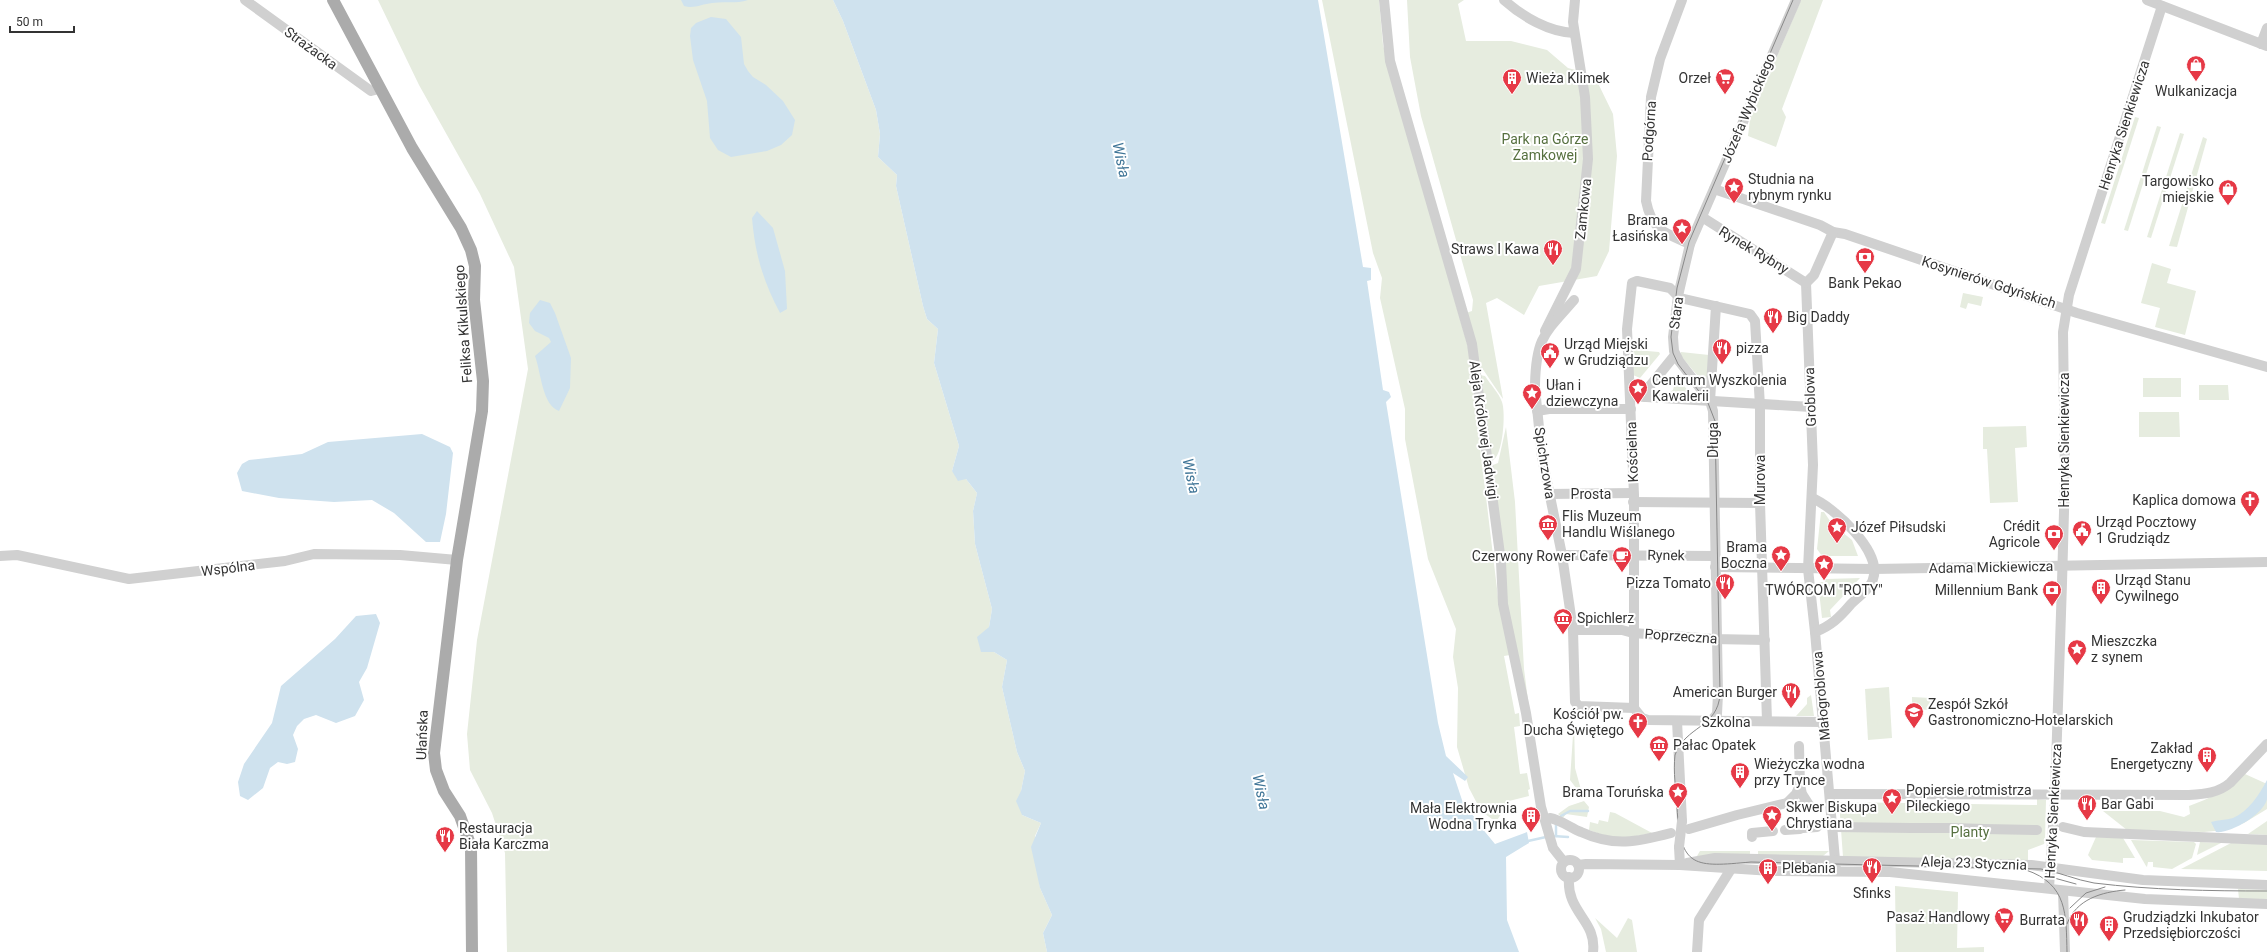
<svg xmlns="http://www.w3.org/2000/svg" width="2267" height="952" viewBox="0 0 2267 952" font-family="Roboto,sans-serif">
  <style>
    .green { fill: #e6ecdf }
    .water { fill: #cfe2ee }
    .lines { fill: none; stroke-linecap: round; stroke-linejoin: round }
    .stream { stroke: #cfe2ee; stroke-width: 2.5 }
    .minor { stroke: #d0d0d0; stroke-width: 10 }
    .major { stroke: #ababab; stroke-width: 12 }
    .tram { stroke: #888; stroke-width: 1 }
    .minor-bridge { stroke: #d0d0d0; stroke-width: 10 }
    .labels { text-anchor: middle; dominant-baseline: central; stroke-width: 4; stroke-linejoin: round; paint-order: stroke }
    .street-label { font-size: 14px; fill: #333; stroke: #fff }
    .poi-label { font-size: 14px; fill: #333; stroke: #fff; text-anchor: start }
    .park-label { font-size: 14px; fill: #56703f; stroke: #fff }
    .water-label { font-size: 15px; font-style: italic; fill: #3f7597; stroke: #fff }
  </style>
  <rect width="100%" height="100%" fill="#fff"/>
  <!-- green -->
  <g class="green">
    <polygon points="378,0 833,0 843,21 876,110 880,134 878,157 897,175 896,186 923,306 927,319 938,329 934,363 959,446 952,471 966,479 977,493 973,511 975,544 992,609 989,627 981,652 994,652 1007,660 1002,687 1017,752 1025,771 1021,791 1022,815 1041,823 1035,836 1040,888 1052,915 1043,933 1047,952 507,952 505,853 492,813 470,770 467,734 477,640 528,369 514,267 480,194 419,85"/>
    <polygon points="1322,0 1379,0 1383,45 1394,88 1468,347 1498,597 1510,655 1504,656 1515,714 1519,713 1520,726 1514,727 1520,774 1527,773 1530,789 1528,790 1529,796 1509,801 1496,822 1481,811 1469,788 1457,747 1458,688 1453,657 1456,629 1428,559 1405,439 1405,409 1380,298 1382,278 1373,253"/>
    <polygon points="1407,0 1464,0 1458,4 1466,41 1511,41 1547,50 1568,68 1594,75 1613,114 1617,156 1609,251 1597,276 1539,286 1524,315 1497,298 1486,303 1503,399 1482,368 1482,372 1480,372 1466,313 1472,311 1473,300 1421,116 1410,57"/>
    <polygon points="1801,0 1823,0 1782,109 1786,117 1776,147 1748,136 1750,119"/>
    <polygon points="2135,117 2139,118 2105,224 2101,223"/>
    <polygon points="2157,126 2161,127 2128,231 2124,230"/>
    <polygon points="2180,133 2184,134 2151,238 2147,237"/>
    <polygon points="2203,137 2207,139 2177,247 2169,246"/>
    <polygon points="2152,263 2171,269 2167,283 2196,291 2185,335 2155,327 2160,308 2141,303"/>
    <polygon points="1963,293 1983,297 1981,306 1968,303 1966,309 1960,307"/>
    <polygon points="1635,350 1659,352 1660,354 1640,378 1633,375 1633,352"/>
    <polygon points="1681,352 1709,355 1707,383 1703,382 1680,355"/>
    <path d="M1480,375L1485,376C1490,384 1499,393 1502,402C1506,413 1503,457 1492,461Z"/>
    <rect x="2143" y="378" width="38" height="19"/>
    <polygon points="1679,380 1691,394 1668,393 1673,390 1675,382"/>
    <polygon points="2199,385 2228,385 2229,400 2199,400"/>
    <polygon points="2139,412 2179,412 2180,437 2139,437"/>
    <polygon points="2026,426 2027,447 2015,448 2018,502 1990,503 1987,449 1983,449 1983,427"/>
    <polygon points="1506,427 1515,502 1524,669 1529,708 1507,612 1493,465 1498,463"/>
    <polygon points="1821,512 1824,512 1832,524 1852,540 1858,556 1822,556 1817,549"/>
    <polygon points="1860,578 1830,610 1831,617 1822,618 1818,582 1825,582 1826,579"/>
    <polygon points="1889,687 1892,738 1868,740 1865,689"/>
    <polygon points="1811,695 1814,716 1796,716 1807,704 1807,698"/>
    <polygon points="1912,697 1931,698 1931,710 1912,709"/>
    <polygon points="1574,720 1575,768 1583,797 1570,780"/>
    <path d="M2245,774L2267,784V809L2244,823L2225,830L2204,832L2127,830L2103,811H2160L2184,817L2190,814L2189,806C2210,798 2229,790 2245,774Z"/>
    <polygon points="2037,799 2046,800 2045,840 2044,844 2028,850 2028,862 1843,857 1839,802 2037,805"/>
    <polygon points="1584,801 1589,807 1587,817 1566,814 1563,818 1558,814 1569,806"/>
    <polygon points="1610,812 1615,813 1652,833 1617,840 1589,830 1590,822 1598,824 1599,820 1608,822"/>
    <polygon points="2267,821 2267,835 2248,834"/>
    <polygon points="2096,837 2123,838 2135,858 2123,858 2123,863 2092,860 2088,855"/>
    <polygon points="2131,840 2194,842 2196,844 2192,858 2172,869 2153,867 2153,862 2148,862 2147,867 2146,866"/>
    <polygon points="2200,842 2221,843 2197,855"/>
    <polygon points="2231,843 2267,844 2267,871 2181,869"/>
    <polygon points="1700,851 1750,851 1750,857 1697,856"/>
    <polygon points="1758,851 1829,851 1823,856 1758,857"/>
    <polygon points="1895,886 1958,892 1957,948 1984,947 1984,952 1896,952"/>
    <polygon points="2238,889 2267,890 2267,900 2239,899"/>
    <polygon points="1595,918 1617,938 1628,918 1632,920 1637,952 1606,952 1601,929"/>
  </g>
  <!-- water -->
  <g class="water">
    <path d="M681,0H748C736,4 724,1 712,3C702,4 694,9 684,6Z"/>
    <polygon points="833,0 1318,0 1363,267 1371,268 1371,280 1367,281 1383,390 1389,392 1391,397 1386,402 1438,723 1446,756 1468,777 1465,781 1453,773 1464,806 1480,823 1481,827 1495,844 1527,832 1529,843 1506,857 1507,920 1519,952 1047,952 1043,933 1052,915 1040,888 1031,847 1041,823 1022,815 1016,801 1021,791 1025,771 1017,752 1002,687 1007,660 994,652 981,652 977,637 989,627 992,609 975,544 973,511 977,493 966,479 958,481 952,471 959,446 934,363 938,329 927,319 923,306 896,186 897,175 878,157 880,134 876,110 843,21"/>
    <polygon points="711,17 726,19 741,37 744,64 748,71 753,77 766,85 783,101 795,120 792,135 781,145 767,151 731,157 718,150 710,138 707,101 693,60 690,36 691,28 696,23"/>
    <path d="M757,211L773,228L785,271L787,309L780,313C763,281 755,254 752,218Z"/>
    <path d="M540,300L550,303L555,313L571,358L570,388L559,411C542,405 541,372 535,356L551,342L549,338L535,331L529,323L530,313Z"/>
    <polygon points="422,434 450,447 453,453 446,514 440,542 426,542 394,513 372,500 334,502 279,498 242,491 237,473 242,464 249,460 302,454 328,442"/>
    <polygon points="376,614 380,623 367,668 359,682 364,700 355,716 336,723 316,715 304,719 297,726 293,735 298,749 295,762 287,764 278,762 270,768 263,788 248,800 240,796 238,782 244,764 272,723 281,686 335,639 356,616"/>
    <path d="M2267,780C2267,786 2267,794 2267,799C2264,814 2230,834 2216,832L2211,822C2218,820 2226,820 2233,818C2249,811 2259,795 2267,780Z"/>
  </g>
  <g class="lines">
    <!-- stream -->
    <g class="stream">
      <polyline points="1561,816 1570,811 1588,811"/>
      <polyline points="1553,836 1568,837"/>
      <polyline points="1556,836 1556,824"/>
      <polyline points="1528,841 1546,837"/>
    </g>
    <!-- minor -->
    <g class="minor">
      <polyline points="245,0 371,91 379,89"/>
      <polyline points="1384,0 1390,61 1472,344 1501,562 1503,604 1526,713 1541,807 1553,848 1564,862"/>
      <path d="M1504,0C1523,17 1549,32 1574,33"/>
      <path d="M1682,0L1660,59L1651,97L1646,201C1652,231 1665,233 1690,244"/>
      <polyline points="2147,0 2267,46"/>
      <polyline points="2261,44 2267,28"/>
      <polyline points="1714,189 1820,225 1833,232 1845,234 2077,313 2267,367"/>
      <polyline points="1702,217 1806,283"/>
      <polyline points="1806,283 1813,465 1808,569 1815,632 1836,871"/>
      <polyline points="1806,283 1814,275 1833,232"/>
      <polyline points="1545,331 1576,269 1588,159 1585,97 1573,22 1575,0"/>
      <path d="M1535,385C1536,338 1544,334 1574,300"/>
      <polyline points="1535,388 1542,457 1562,555 1573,630 1575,702 1579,706 1634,708"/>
      <polyline points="1630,396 1811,407"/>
      <polyline points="1645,397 1645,392 1675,355"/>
      <polyline points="1710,401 1679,361 1674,351 1673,337 1678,296 1690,244 1796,0"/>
      <polyline points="1537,411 1549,409 1631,409"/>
      <polyline points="1549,494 1633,493"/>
      <path d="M1812,498C1834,507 1883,552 1873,579C1871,588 1857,598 1851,604C1840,617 1831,626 1815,632"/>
      <polyline points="1633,502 1760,503"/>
      <polyline points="1562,555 1715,556"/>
      <polyline points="0,556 17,555 129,579 285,561 314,554 400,555 457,560"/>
      <polyline points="1715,567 1874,569 2267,562"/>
      <polyline points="1573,630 1622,630 1633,633 1713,639 1765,640"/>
      <polyline points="1634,708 1634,495 1627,329 1632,283 1637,281 1670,288 1680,298 1750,314 1755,321 1760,406 1760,503 1767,721"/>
      <polyline points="1634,708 1642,718 1648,720 1822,722"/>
      <polyline points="1677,721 1682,821"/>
      <polyline points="1710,722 1717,714 1718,694 1713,411 1710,401 1716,306"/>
      <path d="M1830,794L2189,795C2205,794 2218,793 2230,783L2267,744"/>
      <polyline points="1787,803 1797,806 1809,805 1802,794 1800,785"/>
      <path d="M1550,818C1561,820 1571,828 1581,832C1614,847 1637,842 1671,833"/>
      <polyline points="1836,827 1911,828"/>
      <polyline points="2063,827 2084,832 2267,840"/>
      <polyline points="1803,828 1817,827"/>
      <polyline points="1912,828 1951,828"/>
      <polyline points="1952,828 1984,829"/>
      <polyline points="1689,829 1737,815 1787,803 1796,794 1800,785 1799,746"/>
      <polyline points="1985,829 2037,830"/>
      <polyline points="1785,830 1800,829"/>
      <polyline points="1752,837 1752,833 1773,831"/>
      <polyline points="1679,847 1680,865"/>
      <circle cx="1570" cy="869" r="9"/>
      <polyline points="1687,863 1715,858 2031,865 2143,880 2267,885"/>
      <polyline points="1578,865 1586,864 1680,865 1772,871 1890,872 2145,899 2267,904"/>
      <path d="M1569,877C1566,913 1597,920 1593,952"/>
      <polyline points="2049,888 2055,795 2062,583 2065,476 2063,332 2069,295 2162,6"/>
      <polyline points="2063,891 2065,952"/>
      <polyline points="1697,952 1699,920 1731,869"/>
    </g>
    <!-- major -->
    <polyline class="major" points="333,0 412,148 461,228 471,250 475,266 474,300 483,381 482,411 457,560 434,753 436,770 444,791 460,816 471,847 472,952"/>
    <!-- tram -->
    <g class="tram">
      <path d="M1793,0L1689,242L1677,288L1671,337L1673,353L1678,364L1708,403L1715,421L1720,694C1718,728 1685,726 1675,755C1673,772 1676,790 1677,807C1680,869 1695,867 1751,862L2041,869C2059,872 2076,880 2094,883C2151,890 2210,891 2267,891"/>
      <path d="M2026,870C2068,884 2066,915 2067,952"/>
      <polyline points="2047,876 2076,884"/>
      <polyline points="2070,908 2086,893 2105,887"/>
      <path d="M2067,924C2076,899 2102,892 2125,890"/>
    </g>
    <!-- minor-bridge -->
    <polyline class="minor-bridge" points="1679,847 1682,821"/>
  </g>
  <!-- icons -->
  <defs>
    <g id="shop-pin" transform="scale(1)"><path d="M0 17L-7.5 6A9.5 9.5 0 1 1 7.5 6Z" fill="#e63946" stroke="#fff"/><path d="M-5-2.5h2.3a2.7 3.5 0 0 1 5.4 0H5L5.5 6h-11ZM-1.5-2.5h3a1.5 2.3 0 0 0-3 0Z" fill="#fff"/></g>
    <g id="building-pin" transform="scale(1)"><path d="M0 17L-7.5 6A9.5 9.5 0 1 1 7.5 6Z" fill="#e63946" stroke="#fff"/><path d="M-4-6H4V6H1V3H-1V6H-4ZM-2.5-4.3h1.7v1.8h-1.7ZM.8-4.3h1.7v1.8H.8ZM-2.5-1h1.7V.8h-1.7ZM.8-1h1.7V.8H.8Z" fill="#fff"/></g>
    <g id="supermarket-pin" transform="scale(1)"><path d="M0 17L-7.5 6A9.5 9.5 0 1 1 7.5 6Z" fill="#e63946" stroke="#fff"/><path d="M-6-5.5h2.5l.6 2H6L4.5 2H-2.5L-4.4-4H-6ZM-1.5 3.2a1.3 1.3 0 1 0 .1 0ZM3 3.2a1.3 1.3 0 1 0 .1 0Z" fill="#fff"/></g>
    <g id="sight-pin" transform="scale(1)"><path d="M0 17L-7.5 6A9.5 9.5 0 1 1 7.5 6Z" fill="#e63946" stroke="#fff"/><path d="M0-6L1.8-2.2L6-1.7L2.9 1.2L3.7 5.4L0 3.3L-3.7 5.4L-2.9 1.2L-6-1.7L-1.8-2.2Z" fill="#fff"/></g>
    <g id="restaurant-pin" transform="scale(1)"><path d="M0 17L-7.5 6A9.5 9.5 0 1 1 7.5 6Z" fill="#e63946" stroke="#fff"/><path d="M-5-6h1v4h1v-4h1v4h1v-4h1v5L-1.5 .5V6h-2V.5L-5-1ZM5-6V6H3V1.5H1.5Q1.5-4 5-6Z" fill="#fff"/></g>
    <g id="bank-pin" transform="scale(1)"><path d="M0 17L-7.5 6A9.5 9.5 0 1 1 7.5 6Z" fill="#e63946" stroke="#fff"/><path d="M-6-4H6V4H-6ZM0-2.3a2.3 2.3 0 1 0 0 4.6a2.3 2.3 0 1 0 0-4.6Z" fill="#fff"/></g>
    <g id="civic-pin" transform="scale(1)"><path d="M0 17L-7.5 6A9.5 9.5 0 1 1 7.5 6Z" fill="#e63946" stroke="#fff"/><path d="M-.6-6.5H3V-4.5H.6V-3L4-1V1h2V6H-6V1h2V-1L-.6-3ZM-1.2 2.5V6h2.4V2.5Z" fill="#fff"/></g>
    <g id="church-pin" transform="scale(1)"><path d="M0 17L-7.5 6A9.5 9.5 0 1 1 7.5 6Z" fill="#e63946" stroke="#fff"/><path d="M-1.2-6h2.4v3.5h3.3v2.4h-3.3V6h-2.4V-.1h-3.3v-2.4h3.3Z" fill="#fff"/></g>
    <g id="museum-pin" transform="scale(1)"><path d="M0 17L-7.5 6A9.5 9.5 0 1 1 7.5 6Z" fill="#e63946" stroke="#fff"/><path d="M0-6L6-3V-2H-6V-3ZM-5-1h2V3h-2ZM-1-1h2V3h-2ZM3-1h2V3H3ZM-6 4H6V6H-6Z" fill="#fff"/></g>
    <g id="cafe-pin" transform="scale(1)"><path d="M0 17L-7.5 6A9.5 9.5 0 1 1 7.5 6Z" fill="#e63946" stroke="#fff"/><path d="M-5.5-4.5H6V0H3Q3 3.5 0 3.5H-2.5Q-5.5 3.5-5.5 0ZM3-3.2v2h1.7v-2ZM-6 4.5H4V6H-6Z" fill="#fff"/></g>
    <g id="school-pin" transform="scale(1)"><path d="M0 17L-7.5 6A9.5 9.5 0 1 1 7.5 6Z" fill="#e63946" stroke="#fff"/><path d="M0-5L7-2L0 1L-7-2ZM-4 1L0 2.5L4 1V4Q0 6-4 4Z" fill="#fff"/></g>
  </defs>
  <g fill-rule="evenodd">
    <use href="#shop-pin" x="2196" y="65"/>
    <use href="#building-pin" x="1512" y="78"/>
    <use href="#supermarket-pin" x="1725" y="78"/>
    <use href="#sight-pin" x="1734" y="187"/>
    <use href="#shop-pin" x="2228" y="189"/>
    <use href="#sight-pin" x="1682" y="228"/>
    <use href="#restaurant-pin" x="1553" y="249"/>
    <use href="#bank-pin" x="1865" y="257"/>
    <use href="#restaurant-pin" x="1773" y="317"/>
    <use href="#restaurant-pin" x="1722" y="348"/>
    <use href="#civic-pin" x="1550" y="352"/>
    <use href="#sight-pin" x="1638" y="388"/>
    <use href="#sight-pin" x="1532" y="393"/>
    <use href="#church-pin" x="2250" y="500"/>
    <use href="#museum-pin" x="1548" y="524"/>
    <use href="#sight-pin" x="1837" y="527"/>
    <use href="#civic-pin" x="2082" y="530"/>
    <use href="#bank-pin" x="2054" y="534"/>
    <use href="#sight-pin" x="1781" y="555"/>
    <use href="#cafe-pin" x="1622" y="556"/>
    <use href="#sight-pin" x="1824" y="564"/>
    <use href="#restaurant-pin" x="1725" y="583"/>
    <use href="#building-pin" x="2101" y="588"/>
    <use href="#bank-pin" x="2052" y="590"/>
    <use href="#museum-pin" x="1563" y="618"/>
    <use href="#sight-pin" x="2077" y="649"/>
    <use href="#restaurant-pin" x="1791" y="692"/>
    <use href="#school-pin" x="1914" y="712"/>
    <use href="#church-pin" x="1638" y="722"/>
    <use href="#museum-pin" x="1659" y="745"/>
    <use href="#building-pin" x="2207" y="756"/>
    <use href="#building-pin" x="1740" y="772"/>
    <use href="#sight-pin" x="1678" y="792"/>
    <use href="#sight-pin" x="1892" y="798"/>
    <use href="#restaurant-pin" x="2087" y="804"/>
    <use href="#sight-pin" x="1772" y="815"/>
    <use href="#building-pin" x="1531" y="816"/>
    <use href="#restaurant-pin" x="445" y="836"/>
    <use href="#restaurant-pin" x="1872" y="867"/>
    <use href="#building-pin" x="1768" y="868"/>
    <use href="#supermarket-pin" x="2004" y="917"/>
    <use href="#restaurant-pin" x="2079" y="920"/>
    <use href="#building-pin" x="2109" y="925"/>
  </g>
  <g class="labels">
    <!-- street labels -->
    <g class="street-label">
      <text transform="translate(311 48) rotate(36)">Strażacka</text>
      <text transform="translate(1748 108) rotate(-67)">Józefa Wybickiego</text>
      <text transform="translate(2124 125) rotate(-72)">Henryka Sienkiewicza</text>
      <text transform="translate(1649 131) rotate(-86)">Podgórna</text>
      <text transform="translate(1583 209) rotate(-84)">Zamkowa</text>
      <text transform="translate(1754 250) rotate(31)">Rynek Rybny</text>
      <text transform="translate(1989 282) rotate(18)">Kosynierów Gdyńskich</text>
      <text transform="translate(1676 313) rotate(-82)">Stara</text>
      <text transform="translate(463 324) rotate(-94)">Feliksa Kikulskiego</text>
      <text transform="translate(1810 397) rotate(-92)">Groblowa</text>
      <text transform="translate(1484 430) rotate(82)">Aleja Królowej Jadwigi</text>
      <text transform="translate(1713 440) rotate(-90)">Długa</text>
      <text transform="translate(2064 440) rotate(-90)">Henryka Sienkiewicza</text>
      <text transform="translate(1632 452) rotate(-92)">Kościelna</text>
      <text transform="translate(1545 463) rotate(81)">Spichrzowa</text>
      <text transform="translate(1760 480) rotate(-90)">Murowa</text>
      <text x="1591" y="494">Prosta</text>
      <text transform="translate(1666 555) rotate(1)">Rynek</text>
      <text transform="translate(1991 567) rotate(-1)">Adama Mickiewicza</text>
      <text transform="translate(228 568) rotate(-7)">Wspólna</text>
      <text transform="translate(1681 636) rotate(4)">Poprzeczna</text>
      <text transform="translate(1821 696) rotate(-95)">Małogroblowa</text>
      <text x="1726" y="722">Szkolna</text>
      <text transform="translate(422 735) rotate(-88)">Ułańska</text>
      <text transform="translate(2053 811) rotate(-87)">Henryka Sienkiewicza</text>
      <text transform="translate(1974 863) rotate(2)">Aleja 23 Stycznia</text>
    </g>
    <!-- poi labels -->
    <g class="poi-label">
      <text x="1526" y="78">Wieża Klimek</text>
      <text x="1711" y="78" text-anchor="end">Orzeł</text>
      <text x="2196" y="91" text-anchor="middle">Wulkanizacja</text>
      <text x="1748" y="179">Studnia na<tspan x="1748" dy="16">rybnym rynku</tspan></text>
      <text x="2214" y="181" text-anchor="end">Targowisko<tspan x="2214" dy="16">miejskie</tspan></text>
      <text x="1668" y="220" text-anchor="end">Brama<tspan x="1668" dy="16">Łasińska</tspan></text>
      <text x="1539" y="249" text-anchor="end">Straws I Kawa</text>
      <text x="1865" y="283" text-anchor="middle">Bank Pekao</text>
      <text x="1787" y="317">Big Daddy</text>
      <text x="1564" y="344">Urząd Miejski<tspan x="1564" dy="16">w Grudziądzu</tspan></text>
      <text x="1736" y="348">pizza</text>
      <text x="1652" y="380">Centrum Wyszkolenia<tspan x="1652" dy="16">Kawalerii</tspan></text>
      <text x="1546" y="385">Ułan i<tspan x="1546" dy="16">dziewczyna</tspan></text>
      <text x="2236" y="500" text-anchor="end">Kaplica domowa</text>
      <text x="1562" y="516">Flis Muzeum<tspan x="1562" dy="16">Handlu Wiślanego</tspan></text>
      <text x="2096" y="522">Urząd Pocztowy<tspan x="2096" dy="16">1 Grudziądz</tspan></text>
      <text x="2040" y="526" text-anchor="end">Crédit<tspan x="2040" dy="16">Agricole</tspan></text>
      <text x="1851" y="527">Józef Piłsudski</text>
      <text x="1767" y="547" text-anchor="end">Brama<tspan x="1767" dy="16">Boczna</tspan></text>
      <text x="1608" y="556" text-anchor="end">Czerwony Rower Cafe</text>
      <text x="2115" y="580">Urząd Stanu<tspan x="2115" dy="16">Cywilnego</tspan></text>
      <text x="1711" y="583" text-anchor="end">Pizza Tomato</text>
      <text x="1824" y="590" text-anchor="middle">TWÓRCOM "ROTY"</text>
      <text x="2038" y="590" text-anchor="end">Millennium Bank</text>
      <text x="1577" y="618">Spichlerz</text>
      <text x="2091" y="641">Mieszczka<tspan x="2091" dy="16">z synem</tspan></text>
      <text x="1777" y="692" text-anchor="end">American Burger</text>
      <text x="1928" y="704">Zespół Szkół<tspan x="1928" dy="16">Gastronomiczno-Hotelarskich</tspan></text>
      <text x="1624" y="714" text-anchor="end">Kościół pw.<tspan x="1624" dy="16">Ducha Świętego</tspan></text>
      <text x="1673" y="745">Pałac Opatek</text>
      <text x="2193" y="748" text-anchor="end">Zakład<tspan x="2193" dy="16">Energetyczny</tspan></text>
      <text x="1754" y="764">Wieżyczka wodna<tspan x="1754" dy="16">przy Trynce</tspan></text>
      <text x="1906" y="790">Popiersie rotmistrza<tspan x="1906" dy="16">Pileckiego</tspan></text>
      <text x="1664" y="792" text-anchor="end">Brama Toruńska</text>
      <text x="2101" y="804">Bar Gabi</text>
      <text x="1786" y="807">Skwer Biskupa<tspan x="1786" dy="16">Chrystiana</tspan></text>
      <text x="1517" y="808" text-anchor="end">Mała Elektrownia<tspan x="1517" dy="16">Wodna Trynka</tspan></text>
      <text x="459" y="828">Restauracja<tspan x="459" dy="16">Biała Karczma</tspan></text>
      <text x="1782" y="868">Plebania</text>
      <text x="1872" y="893" text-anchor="middle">Sfinks</text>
      <text x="1990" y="917" text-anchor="end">Pasaż Handlowy</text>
      <text x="2123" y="917">Grudziądzki Inkubator<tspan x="2123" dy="16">Przedsiębiorczości</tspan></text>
      <text x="2065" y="920" text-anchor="end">Burrata</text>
    </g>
    <!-- park labels -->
    <g class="park-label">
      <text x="1545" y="139">Park na Górze<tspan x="1545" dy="16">Zamkowej</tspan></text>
      <text x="1970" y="832">Planty</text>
    </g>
    <!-- water labels -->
    <g class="water-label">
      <text transform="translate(1121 160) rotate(78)">Wisła</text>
      <text transform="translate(1191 476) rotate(78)">Wisła</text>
      <text transform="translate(1261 792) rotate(78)">Wisła</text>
    </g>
  </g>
  <!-- scale -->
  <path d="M10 26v6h64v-6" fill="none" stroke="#333333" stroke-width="2"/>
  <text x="16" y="26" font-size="12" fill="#333333" stroke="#ffffff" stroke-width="3" paint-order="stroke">50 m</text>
</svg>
